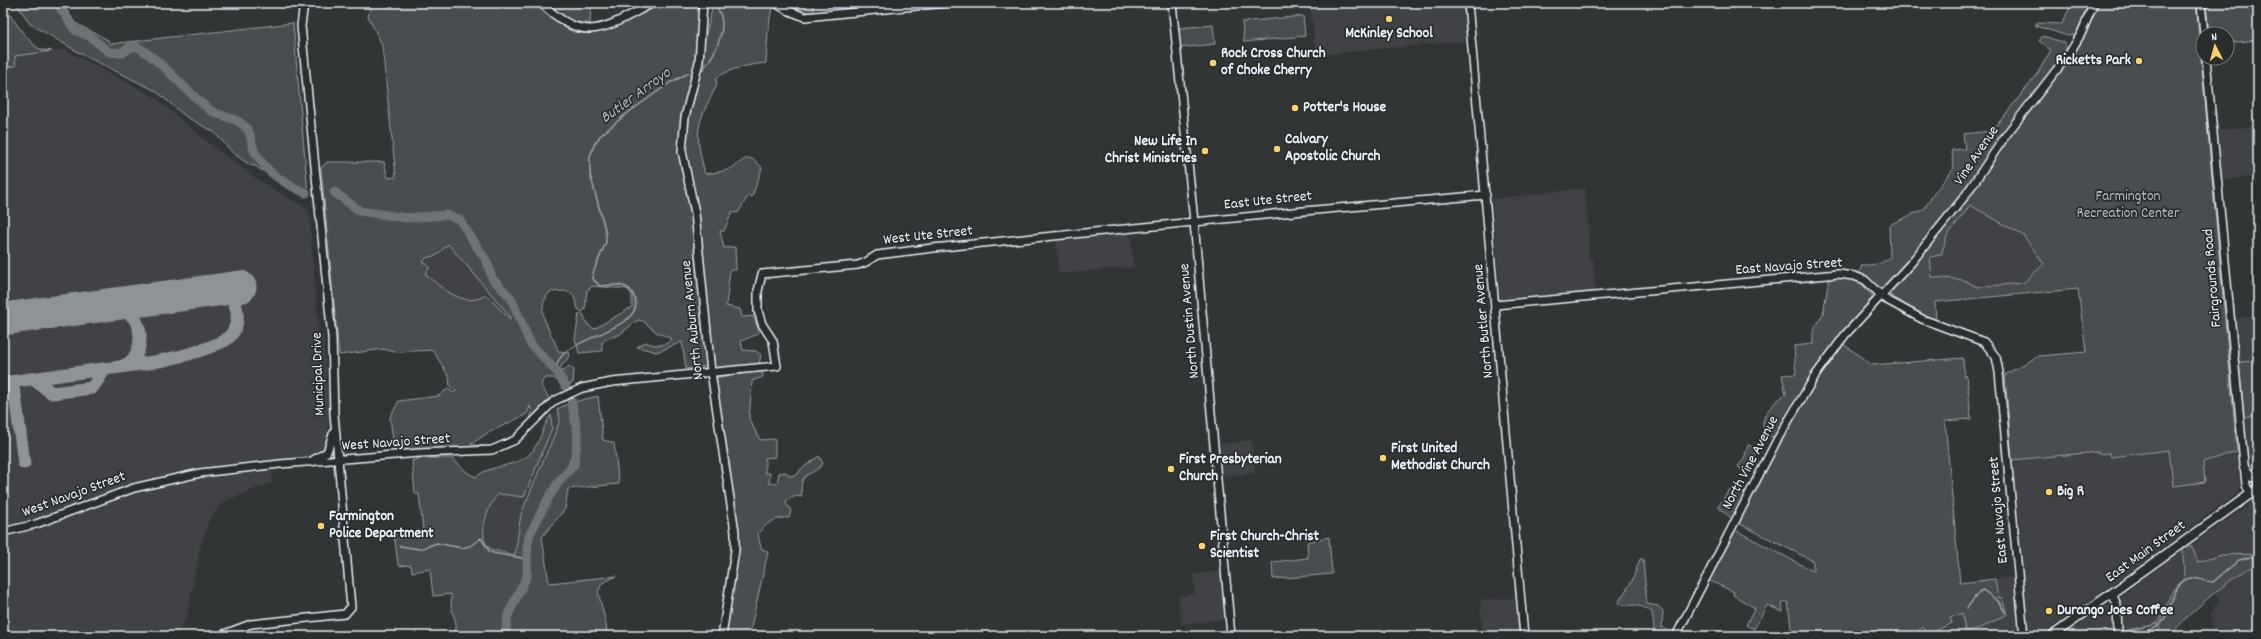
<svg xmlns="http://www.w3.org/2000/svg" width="2261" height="639" viewBox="0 0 2261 639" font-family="Dekko,sans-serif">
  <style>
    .built { fill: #3f4244 }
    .green { fill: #494d4f; stroke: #989fa4; fill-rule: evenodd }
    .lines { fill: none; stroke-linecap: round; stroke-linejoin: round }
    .stream { stroke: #9fa5aa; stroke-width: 1.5 }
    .river { stroke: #6e7376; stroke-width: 9 }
    .taxiway { stroke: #8d9397; stroke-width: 13 }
    .runway { stroke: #8d9397; stroke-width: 33 }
    .secondary-casing { stroke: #e8f1f8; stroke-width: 10 }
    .primary-casing { stroke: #e8f1f8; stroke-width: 11 }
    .secondary { stroke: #2a2d2e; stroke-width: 7 }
    .primary { stroke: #2a2d2e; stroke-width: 8 }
    .poi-dot { fill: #ffd166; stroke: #2a2d2e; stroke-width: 1.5 }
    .labels { text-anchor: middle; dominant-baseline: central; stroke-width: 3.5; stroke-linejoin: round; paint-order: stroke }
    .poi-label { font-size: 15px; font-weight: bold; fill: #e8f1f8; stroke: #2a2d2e; text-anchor: start }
    .street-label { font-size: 15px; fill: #e8f1f8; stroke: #2a2d2e }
    .park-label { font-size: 15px; fill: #b0b8bd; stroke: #2a2d2e }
    .water-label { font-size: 16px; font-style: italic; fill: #b1b8be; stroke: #2a2d2e }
  </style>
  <rect width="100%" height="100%" fill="#323536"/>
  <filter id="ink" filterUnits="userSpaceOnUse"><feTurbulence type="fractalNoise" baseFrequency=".025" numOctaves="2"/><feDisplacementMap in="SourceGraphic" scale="8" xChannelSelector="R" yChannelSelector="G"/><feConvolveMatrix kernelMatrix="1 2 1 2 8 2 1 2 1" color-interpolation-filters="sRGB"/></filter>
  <g filter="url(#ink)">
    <!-- built -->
    <g class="built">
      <polygon points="1310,3 1464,3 1467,37 1463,41 1316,55"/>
      <polygon points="65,50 153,96 215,148 260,181 309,210 319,335 323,335 329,399 328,445 327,448 312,457 270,460 273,482 223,502 210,518 201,544 187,616 177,636 3,636 3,67 16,66 15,56"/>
      <polygon points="2258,126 2258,176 2222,180 2218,130"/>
      <polygon points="1585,188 1589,235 1589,259 1593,259 1596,293 1503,301 1500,300 1492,199"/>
      <polygon points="1970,205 2024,236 2044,264 2023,283 1977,287 1964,280 1932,277 1930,256 1941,255 1947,236"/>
      <polygon points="1130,232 1134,267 1059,274 1056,242 1059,239"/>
      <polygon points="448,243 510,316 509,320 502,311 480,299 474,300 451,296 425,274 423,262 426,258 437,255"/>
      <polygon points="2258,315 2258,361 2239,362 2235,318"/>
      <polygon points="557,409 560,418 558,426 521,514 515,555 490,549 484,538 489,505 499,494 524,496 552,428 551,415"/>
      <polygon points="2258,414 2258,476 2249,471 2244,419"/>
      <polygon points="1252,440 1255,473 1221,476 1219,444"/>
      <polygon points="2169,450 2173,486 2203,462 2237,451 2240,492 2041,636 2029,636 2012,460 2098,452 2098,454 2110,453 2111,457"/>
      <polygon points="2258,498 2258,554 2221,555 2197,562 2191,545"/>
      <polygon points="2183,550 2184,578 2171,594 2163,618 2157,623 2147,627 2128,630 2122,633 2121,595"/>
      <polygon points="2258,557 2258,636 2213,636 2211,612 2215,611 2213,607 2220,604 2215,593 2233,578 2245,569 2252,567 2252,558"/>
      <polygon points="1222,571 1226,619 1181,624 1178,596 1195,594 1193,574"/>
      <polygon points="2013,577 2020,636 1926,636 1952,623 1950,618 1963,613 1964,631 2007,614 2002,598 1998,597 1996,593 1995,579"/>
      <polygon points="1517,598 1521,636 1483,636 1480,600"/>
      <polygon points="2107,605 2111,606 2114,636 2064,636"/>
    </g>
    <!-- green -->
    <g class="green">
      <path d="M16,3H56L74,31L87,36L100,49L113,56L121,57L134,50C149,51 193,98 207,109C217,119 235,118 245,128C250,134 249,144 253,151C260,168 287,191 306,194V192C287,182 264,172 256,150C253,143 253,133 248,127C239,116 223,116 211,109C184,91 167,58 138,44C127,39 122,52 111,50L72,26L58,3H63L75,23L108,40L110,44L293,23L308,194L302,195L255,166L250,165L233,153L214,132L185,116L156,91L87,57L30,24Z"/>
      <path d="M373,3H535L564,27L573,32L585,33L612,28L661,3H699L694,79L681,126L680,151L691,205L707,366L686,369L682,342L657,352L637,347L645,342C654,346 666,347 672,339L656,332L643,321L638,320L619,335L605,339L602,343V351L579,353L575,339L579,314H583L588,325L594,329L632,307V295L627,289L593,286L587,290L585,309L582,312L578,309L573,294L565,291L550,292C532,312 553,332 558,351L569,352L570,356L559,369L564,371L569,366L574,370L573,383L567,386L551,361L531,342L514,296L495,278L488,261L461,219L440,213L406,216L361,210L335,191L334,193L363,212L408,219L445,216L457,221L479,253L494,284L511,303L533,351L554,371L565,388L554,378H545C538,386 543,389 548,396V400L530,419L532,412L530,406L527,414L486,434L471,444L492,448L394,450L390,417L399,401L438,396L448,389L454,393L456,391L450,386L449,377L433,350L394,352L384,349L339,355L321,168L327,162H384L388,178L396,177L382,45L368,16ZM448,244L510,316V319L486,295C464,309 442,288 425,274L429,269L428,265L423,262L426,258L437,255Z"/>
      <polygon points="547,3 593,3 591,5 590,24 568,20"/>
      <path d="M715,3H766L772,7L768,31L766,63C748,65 731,68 716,78L717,85C696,126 694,129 705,174C712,173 720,172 727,170C744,164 746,148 762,168L752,197L748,196L738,213L732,212L724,231H720L724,248L735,247L736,270H730L726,306L740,309L742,317L753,316L759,331L758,334L741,341L743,350L756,351L761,355L759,364L715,370L684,137L703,35L706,34L712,9Z"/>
      <polygon points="782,3 813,3 814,13 794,9"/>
      <polygon points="2072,3 2090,3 2076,35 2068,36 2036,26 2036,23 2062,24"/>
      <path d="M2098,3H2196L2237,451L2203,462L2205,482L2173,486L2169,450L2111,457L2110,453L2098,454V452L2012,460L2005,375L2038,356L2086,352L2078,289L1935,302L1936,321L1912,309L1889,294L1918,260L2072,54ZM1970,205L2024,236L2044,264L2023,283L1977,287L1964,280L1932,277L1930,257L1941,255L1947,236Z"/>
      <polygon points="2206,3 2258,3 2258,40 2227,43 2227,34 2209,34"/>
      <path d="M3,4C9,14 30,45 40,49C44,51 48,50 52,51L15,56L16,66L3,67Z"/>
      <polygon points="1303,16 1305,36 1244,42 1242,22"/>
      <polygon points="1213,25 1215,44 1180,48 1179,28"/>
      <path d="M2043,36L2065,43L2067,51L1963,195L1909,261L1882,288H1879L1865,276L1859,274L1862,265C1872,265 1882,265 1890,257L1889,225L1924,209L1932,196L1954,168L1952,150L1965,149L1963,134L1992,131L2036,76L2051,50L2039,41Z"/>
      <path d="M1846,278L1860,282L1873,297L1816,370L1776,436L1769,437C1753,422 1772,403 1786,394L1782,375L1796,374L1794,346L1813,344V332L1823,314L1829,279Z"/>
      <polygon points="1842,343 1872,365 1963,358 1964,376 1967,376 1971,419 1945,421 1960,583 1995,579 1998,597 2002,598 2007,614 1978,629 1965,631 1962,613 1950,618 1952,623 1926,635 1923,627 1918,631 1921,636 1792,636 1788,602 1782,603 1783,612 1767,605 1754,629 1746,625 1755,608 1733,595 1734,592 1708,580 1735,530 1813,571 1813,561 1738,523 1805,396"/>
      <polygon points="2258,361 2258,414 2244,419 2239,362"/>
      <path d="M762,371L763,377L752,381L749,419L760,440L775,439V457L765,458V473H770L769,483L777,484L779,473L786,472L789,476L797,475L800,470L819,456L823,463C812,479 798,468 802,497L796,496L787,500L786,504L791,510L789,518C777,517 765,523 758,534L761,548L768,552L749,636H725L738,532L715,380L718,377Z"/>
      <polygon points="598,396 603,440 614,443 619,484 568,489 565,509 542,537 549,583 617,576 602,583 598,592 606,623 607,636 508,636 511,613 528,576 533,531 555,491 575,466 579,455 581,438 574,402"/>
      <path d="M570,403L576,433L574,448L567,469L551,489L528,534L526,545L527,570L508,614L503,636H453C459,627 455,620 452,611C451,606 451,599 451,594L433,596L430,569L412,572L411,565L400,566L398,564L394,534L423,530L419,494H415L412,461L420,458H452L468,473L476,477C490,464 515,468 530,454C540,444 542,427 551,415L552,428L524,497L499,494C489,501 482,525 484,538C485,542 488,546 490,549L515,555L521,514L558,426L560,418L557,409Z"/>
      <polygon points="1748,445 1751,446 1757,452 1748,469 1741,470 1738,466 1744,459"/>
      <polygon points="1734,487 1746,495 1733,518 1731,518 1718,507 1729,490"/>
      <polygon points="1329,537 1332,574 1273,579 1272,562 1308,558 1307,542"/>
      <path d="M2191,545L2198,562L2221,555L2258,554V557L2252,559V567C2239,571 2174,624 2172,636H2155L2160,627L2158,624L2122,633C2133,625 2149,630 2160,621L2171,594L2184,578L2183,550Z"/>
      <path d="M1640,559H1643L1647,604L1658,606L1663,611L1662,627L1671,632L1672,636H1655L1652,612C1636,601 1627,608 1618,603L1632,581Z"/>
    </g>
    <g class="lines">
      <!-- stream -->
      <g class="stream">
        <path d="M703,69C717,52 732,21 713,3"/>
        <path d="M557,372C549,336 654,333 633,294C627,282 611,285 600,286L593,279V273L606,242V233L590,174V157L594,145L600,136L625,115L671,82L689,73"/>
        <polyline points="399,546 420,549 437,543 462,548 470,546 481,538 489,551 493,553 522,558 528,563"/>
        <polyline points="1967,608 1979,592 1983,590 1998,601 2005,612"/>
        <path d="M2127,634C2137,631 2148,632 2157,627C2172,619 2171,578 2192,578C2199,578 2205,582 2213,582L2239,560L2258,555"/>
      </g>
      <!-- river -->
      <g class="river">
        <path d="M57,3L75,30L89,36L109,52L123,53L131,47L136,46C165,63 184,90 210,110C221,118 239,117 247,129C252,135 251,145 255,152C266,173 285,184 306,193"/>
        <polyline points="334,192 360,211 406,218 446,215 459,219 487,262 492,278 511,298 530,343 557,372 566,387"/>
        <polyline points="505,636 508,615 527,576 527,549 529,536 549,497 560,480 574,465 578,435 571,400"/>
      </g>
      <!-- taxiway -->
      <g class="taxiway">
        <path d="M102,306C112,306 121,306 129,313C146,326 143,359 123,366"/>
        <polyline points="33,379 52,393 92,388 105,369"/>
        <path d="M3,383C36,378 69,374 103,369C144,364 186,359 224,341C241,332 242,301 225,293C219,290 212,292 206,292"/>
        <polyline points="3,384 13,389 15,395 24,463"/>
      </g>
      <!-- runway -->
      <polyline class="runway" points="3,319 240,287"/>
      <!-- secondary casing -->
      <g class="secondary-casing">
        <g id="secondary">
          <path d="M541,3C586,46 604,28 653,3"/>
          <polyline points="703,3 699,62 685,117 682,151 695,213 711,372 735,532 735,550 722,636"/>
          <polyline points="775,3 787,10 805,17 946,3"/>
          <polyline points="1172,3 1194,222 1231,636"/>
          <polyline points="1468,3 1524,636"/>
          <polyline points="2201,3 2204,34"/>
          <polyline points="2206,58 2246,485 2250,494"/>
          <polyline points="1495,305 1838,274 1854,276 1865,280 1885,299 1922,319 1984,342 1996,357 1999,372 2024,636"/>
          <polyline points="313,460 327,452 333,434"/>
          <polyline points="3,532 36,524 134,488 200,473 280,464 420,453 492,450 515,440 554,401 582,388 612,382 777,366 773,341 762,324 758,311 758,291 762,274 858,265 866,262 877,255 933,248 1304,211 1486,195"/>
          <polyline points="2112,593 2117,605 2118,636"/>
          <polyline points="219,636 251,624 345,614 351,607 334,414 332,337 301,26 304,3"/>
          <polyline points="1676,636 1777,440 1815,376 1845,335 1911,263 1965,196 2006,135 2069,54 2081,34 2094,3"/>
        </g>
      </g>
      <!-- primary casing -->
      <g class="primary-casing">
        <g id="primary">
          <polyline points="2244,468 2252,477 2258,478"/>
          <polyline points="2052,636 2256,490 2258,486"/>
        </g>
      </g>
      <!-- secondary -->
      <use href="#secondary" class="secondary"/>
      <!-- primary -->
      <use href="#primary" class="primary"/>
    </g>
  </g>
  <!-- markers -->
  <g class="poi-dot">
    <circle cx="1389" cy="19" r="4"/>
    <circle cx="2139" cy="61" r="4"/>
    <circle cx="1213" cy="63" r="4"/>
    <circle cx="1295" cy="108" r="4"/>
    <circle cx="1277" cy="149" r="4"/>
    <circle cx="1205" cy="151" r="4"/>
    <circle cx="1383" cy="458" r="4"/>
    <circle cx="1171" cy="469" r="4"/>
    <circle cx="2049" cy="492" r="4"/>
    <circle cx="321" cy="526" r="4"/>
    <circle cx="1202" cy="546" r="4"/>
    <circle cx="2049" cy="611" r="4"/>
  </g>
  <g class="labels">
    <!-- poi labels -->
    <g class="poi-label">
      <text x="1389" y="34" text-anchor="middle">McKinley School</text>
      <text x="1221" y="54">Rock Cross Church<tspan x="1221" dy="17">of Choke Cherry</tspan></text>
      <text x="2131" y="61" text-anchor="end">Ricketts Park</text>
      <text x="1303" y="108">Potter's House</text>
      <text x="1285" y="140">Calvary<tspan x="1285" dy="17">Apostolic Church</tspan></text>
      <text x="1197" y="142" text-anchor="end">New Life In<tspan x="1197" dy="17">Christ Ministries</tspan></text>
      <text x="1391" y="449">First United<tspan x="1391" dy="17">Methodist Church</tspan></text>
      <text x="1179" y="460">First Presbyterian<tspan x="1179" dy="17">Church</tspan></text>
      <text x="2057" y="492">Big R</text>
      <text x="329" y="517">Farmington<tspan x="329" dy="17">Police Department</tspan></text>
      <text x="1210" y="537">First Church-Christ<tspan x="1210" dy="17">Scientist</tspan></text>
      <text x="2057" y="611">Durango Joes Coffee</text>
    </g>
    <!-- street labels -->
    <g class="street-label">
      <text transform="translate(1977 156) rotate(-56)">Vine Avenue</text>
      <text transform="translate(1268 201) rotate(-6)">East Ute Street</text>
      <text transform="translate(928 236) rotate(-6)">West Ute Street</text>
      <text transform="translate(1789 267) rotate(-4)">East Navajo Street</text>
      <text transform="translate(2213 278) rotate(-95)">Fairgrounds Road</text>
      <text transform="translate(693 320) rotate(-96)">North Auburn Avenue</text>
      <text transform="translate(1190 321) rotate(-95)">North Dustin Avenue</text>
      <text transform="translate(1484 321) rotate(-95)">North Butler Avenue</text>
      <text transform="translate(319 374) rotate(-92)">Municipal Drive</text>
      <text transform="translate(396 443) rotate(-4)">West Navajo Street</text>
      <text transform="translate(1751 463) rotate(-62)">North Vine Avenue</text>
      <text transform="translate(74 495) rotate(-20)">West Navajo Street</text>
      <text transform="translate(1999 510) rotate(-95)">East Navajo Street</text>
      <text transform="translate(2146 552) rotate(-36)">East Main Street</text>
    </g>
    <!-- park labels -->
    <g class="park-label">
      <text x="2128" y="197">Farmington<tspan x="2128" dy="17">Recreation Center</tspan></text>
    </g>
    <!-- water labels -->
    <g class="water-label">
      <text transform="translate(636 96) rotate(-36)">Butler Arroyo</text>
    </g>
  </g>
  <!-- margin -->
  <rect width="2261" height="639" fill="none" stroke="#2a2d2e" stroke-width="16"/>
  <rect x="8" y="8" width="2245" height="623" fill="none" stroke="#e8f1f8" stroke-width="1.5" filter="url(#ink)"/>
  <!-- north arrow -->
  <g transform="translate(2215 46) rotate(354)"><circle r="19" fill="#2a2d2e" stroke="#767b7f"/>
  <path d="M0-3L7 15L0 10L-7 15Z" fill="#ffd166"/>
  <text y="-6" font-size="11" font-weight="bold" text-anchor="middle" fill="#e8f1f8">N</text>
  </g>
</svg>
